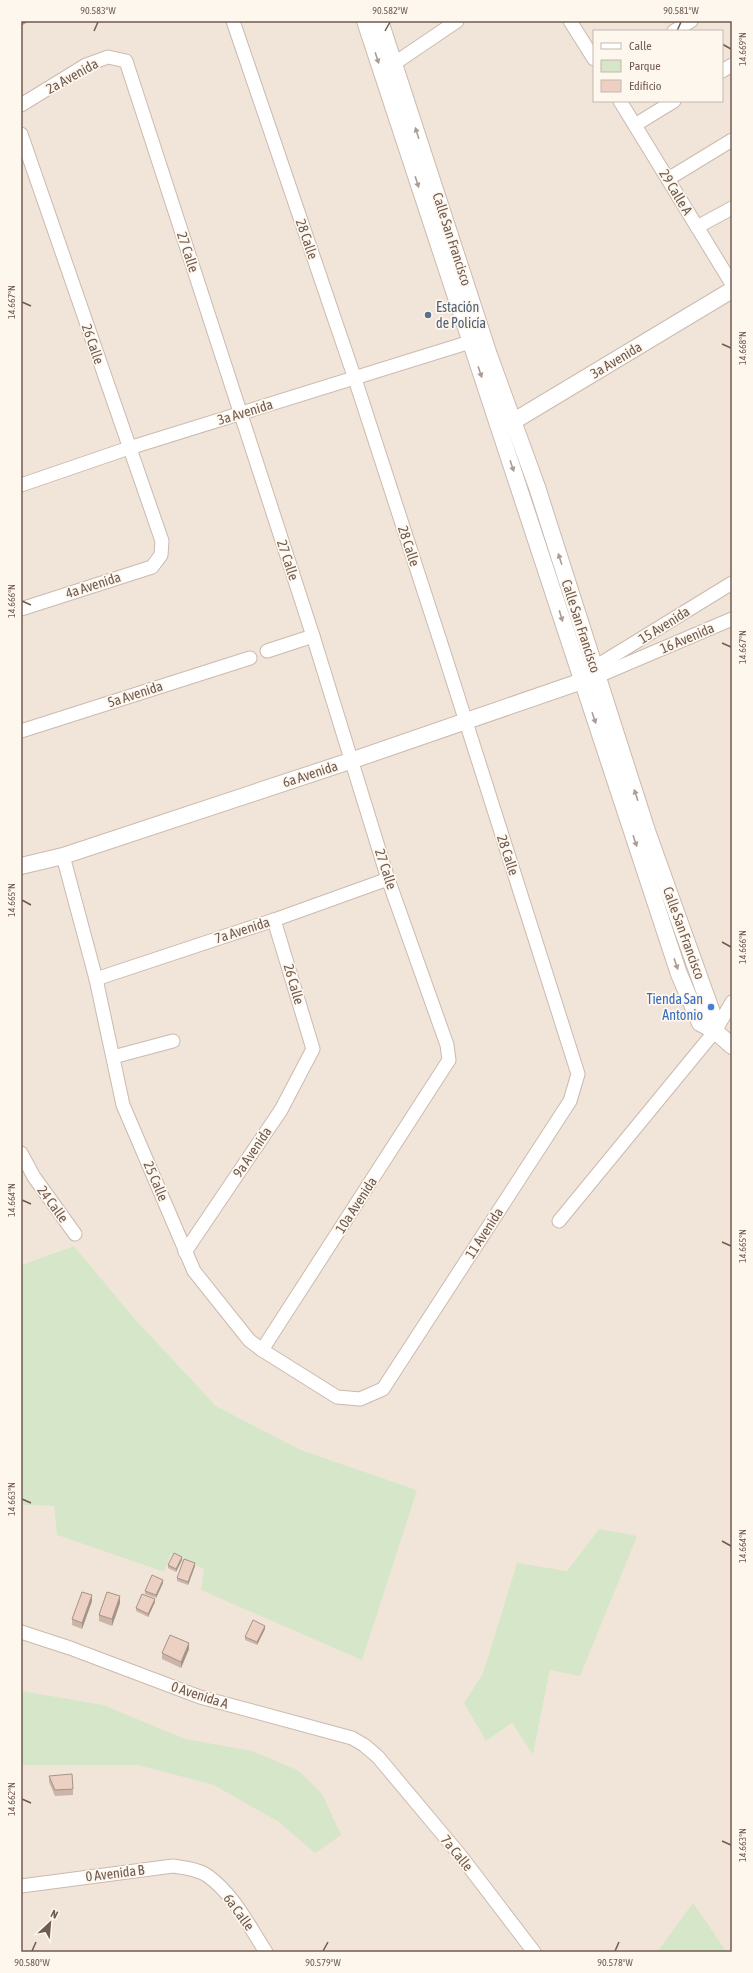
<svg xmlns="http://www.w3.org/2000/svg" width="753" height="1973" viewBox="0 0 753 1973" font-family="'Asap Condensed',sans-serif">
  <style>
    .residential { fill: #f1e4d8; fill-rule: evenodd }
    .green { fill: #d6e6c8 }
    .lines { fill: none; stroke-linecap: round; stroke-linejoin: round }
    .minor-casing { stroke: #cbbaaf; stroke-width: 15 }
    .tertiary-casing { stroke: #cbbaaf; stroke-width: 18 }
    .minor { stroke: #fff; stroke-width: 13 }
    .tertiary { stroke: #fff; stroke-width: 16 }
    .wall { fill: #cbb4a8 }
    .shaded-wall { fill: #a59288 }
    .building { fill: #ecd1c3; stroke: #a59288 }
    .oneway { fill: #aa9c95 }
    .ticks { fill: none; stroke: #715a4f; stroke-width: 1.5 }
    .service-dot { fill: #5c6f8a; stroke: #fdf7ee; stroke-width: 1.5 }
    .shop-dot { fill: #3f7fe0; stroke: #fdf7ee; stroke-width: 1.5 }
    .labels { text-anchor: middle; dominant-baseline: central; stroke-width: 3.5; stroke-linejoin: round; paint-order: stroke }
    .street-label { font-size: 14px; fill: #715a4f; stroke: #fdf7ee }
    .service-label { font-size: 14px; fill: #4e5e75; stroke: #fdf7ee; text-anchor: start }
    .shop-label { font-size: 14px; fill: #366cbe; stroke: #fdf7ee; text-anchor: end }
    .neatline { fill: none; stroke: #715a4f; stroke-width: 1.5 }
    .ticks-label { font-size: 10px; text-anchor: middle; fill: #715a4f }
  </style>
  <rect width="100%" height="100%" fill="#faf2e8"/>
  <!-- residential -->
  <path class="residential" d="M21,21H732V1952H727L693,1904L657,1952H21V1505L54,1506L57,1535L164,1572L171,1554L205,1569L201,1590L417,1490L301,1450L216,1406L135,1319L74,1246L21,1265ZM594,31H722V101H594ZM599,1529L550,1670L533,1755L512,1723L486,1741L464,1703L483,1673L517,1564L567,1571Z"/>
  <!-- green -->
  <g class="green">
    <polygon points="74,1246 135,1319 216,1406 301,1450 417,1490 362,1660 201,1590 204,1569 171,1554 164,1572 57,1535 54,1506 21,1505 21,1265"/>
    <polygon points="599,1529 637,1536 580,1676 550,1670 533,1755 512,1723 486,1741 464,1703 483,1673 517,1563 567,1571"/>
    <polygon points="21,1691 103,1705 185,1739 252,1751 299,1771 322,1794 341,1835 315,1853 279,1822 214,1785 138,1765 21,1765"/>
    <polygon points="693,1903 727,1952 657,1952"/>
  </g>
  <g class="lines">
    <!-- minor casing -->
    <g class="minor-casing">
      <g id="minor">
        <polyline points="570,21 594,59"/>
        <polyline points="674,31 691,21"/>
        <polyline points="395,63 457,21"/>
        <polyline points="722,71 732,65"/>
        <polyline points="620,101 732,284"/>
        <polyline points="21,105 86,65 108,57 126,61 313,636 388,879 447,1045 449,1060 262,1350"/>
        <polyline points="635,125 674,101"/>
        <polyline points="21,134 162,541 161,555 152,567 21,609"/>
        <polyline points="668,179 732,140"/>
        <polyline points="697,227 732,208"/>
        <polyline points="21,485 129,448 470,342"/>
        <polyline points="267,651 313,636"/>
        <polyline points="595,667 732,583"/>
        <polyline points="598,676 732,619"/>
        <polyline points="21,731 250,658"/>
        <polyline points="63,856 96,979 123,1105 194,1271 249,1340 262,1350 337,1397 360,1399 383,1389 570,1101 578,1074 446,659 355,379 233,21"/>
        <polyline points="96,979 274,920 388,879"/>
        <polyline points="113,1057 173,1041"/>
        <polyline points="21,1153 34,1177 75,1234"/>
        <polyline points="559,1221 715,1031 732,1002"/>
        <polyline points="185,1252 281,1110 313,1049 274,920"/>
        <polyline points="21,1632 70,1648 200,1697 352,1738 364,1745 378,1757 460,1855 534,1952"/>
        <path d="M21,1886L173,1866C185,1868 198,1869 208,1876C234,1895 249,1926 266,1952"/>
      </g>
    </g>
    <!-- tertiary casing -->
    <g class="tertiary-casing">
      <g id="tertiary">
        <polyline points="365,21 679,974 700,1023 715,1031 732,1046"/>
        <polyline points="380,21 489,355 537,487 647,831 714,1018 715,1031"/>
        <polyline points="504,427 732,290"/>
        <polyline points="21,866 63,856 353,760 591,678"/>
      </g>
    </g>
    <!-- minor -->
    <use href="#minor" class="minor"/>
    <!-- tertiary -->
    <use href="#tertiary" class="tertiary"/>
  </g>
  <!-- wall -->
  <g class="wall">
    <polygon points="182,1560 176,1572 168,1568 168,1565"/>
    <polygon points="195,1566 188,1585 177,1581 177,1578"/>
    <polygon points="163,1583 156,1598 145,1594 145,1591"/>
    <polygon points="92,1601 82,1629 72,1625 72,1619"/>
    <polygon points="155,1602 148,1617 136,1611 136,1608"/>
    <polygon points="120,1603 112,1626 99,1621 99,1615"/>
    <polygon points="265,1629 257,1645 245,1640 245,1637"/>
    <polygon points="189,1649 181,1668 162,1659 162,1653"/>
    <polygon points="49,1776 73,1789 73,1795 55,1796 49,1782"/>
  </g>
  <!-- shaded-wall -->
  <g class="shaded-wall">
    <polygon points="21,21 29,21 21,26"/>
    <polygon points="182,1557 182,1560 176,1572 176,1569"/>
    <polygon points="195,1563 195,1566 188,1585 188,1582"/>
    <polygon points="163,1580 163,1583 156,1598 156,1595"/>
    <polygon points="92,1595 92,1601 82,1629 82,1623"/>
    <polygon points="120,1596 120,1603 112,1626 112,1619"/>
    <polygon points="155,1599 155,1602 148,1617 148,1614"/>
    <polygon points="265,1626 265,1629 257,1645 257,1642"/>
    <polygon points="189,1643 189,1649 181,1668 181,1662"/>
  </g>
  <!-- building -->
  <g class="building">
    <polygon points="174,1553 182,1557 176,1569 168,1565"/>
    <polygon points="184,1559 195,1563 188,1582 177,1578"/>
    <polygon points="152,1575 163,1580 156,1595 145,1591"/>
    <polygon points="82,1592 92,1595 82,1623 72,1619"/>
    <polygon points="107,1592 120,1596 112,1619 99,1615"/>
    <polygon points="142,1594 155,1599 148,1614 136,1608"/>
    <polygon points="253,1620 265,1626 257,1642 245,1637"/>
    <polygon points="170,1635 189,1643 181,1662 162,1653"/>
    <polygon points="72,1774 73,1789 55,1790 49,1776"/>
  </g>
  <!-- one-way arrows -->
  <defs><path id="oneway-solid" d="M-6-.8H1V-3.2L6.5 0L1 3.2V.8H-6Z"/></defs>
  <g class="oneway">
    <use href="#oneway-solid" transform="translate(377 58) rotate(72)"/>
    <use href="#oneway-solid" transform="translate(417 133) rotate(-108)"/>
    <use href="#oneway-solid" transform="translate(417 182) rotate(72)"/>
    <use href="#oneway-solid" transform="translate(480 372) rotate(71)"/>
    <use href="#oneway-solid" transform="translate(512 466) rotate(71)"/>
    <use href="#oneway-solid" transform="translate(560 559) rotate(-108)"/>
    <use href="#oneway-solid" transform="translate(561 616) rotate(73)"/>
    <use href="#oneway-solid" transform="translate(594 718) rotate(71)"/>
    <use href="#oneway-solid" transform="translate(636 795) rotate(-108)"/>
    <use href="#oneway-solid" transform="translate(635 841) rotate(71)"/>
    <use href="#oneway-solid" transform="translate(676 964) rotate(71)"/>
  </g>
  <!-- ticks -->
  <path class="ticks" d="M94,31L98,22M385,31L390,22M677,31L681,22M722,44L731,49M22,302L31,306M722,344L731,348M22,601L31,605M722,643L731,647M22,900L31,905M722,942L731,947M22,1200L31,1204M722,1242L731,1246M22,1499L31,1503M722,1541L731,1546M22,1799L31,1803M722,1841L731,1845M32,1951L36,1942M323,1951L328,1942M615,1951L619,1942"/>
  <!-- markers -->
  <circle class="service-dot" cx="428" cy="315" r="4"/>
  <circle class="shop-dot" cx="711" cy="1007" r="4"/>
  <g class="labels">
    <!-- street labels -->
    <g class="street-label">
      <text transform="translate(72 76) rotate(-29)">2a Avenida</text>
      <text transform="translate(676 192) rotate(59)">29 Calle A</text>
      <text transform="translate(307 239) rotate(71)">28 Calle</text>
      <text transform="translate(452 239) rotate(72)">Calle San Francisco</text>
      <text transform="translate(188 252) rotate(72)">27 Calle</text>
      <text transform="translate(93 344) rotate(71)">26 Calle</text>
      <text transform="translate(616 360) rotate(-31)">3a Avenida</text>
      <text transform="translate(245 412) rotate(-17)">3a Avenida</text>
      <text transform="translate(409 546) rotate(72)">28 Calle</text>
      <text transform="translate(288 560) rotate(72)">27 Calle</text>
      <text transform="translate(93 585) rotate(-18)">4a Avenida</text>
      <text transform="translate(664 625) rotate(-32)">15 Avenida</text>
      <text transform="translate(581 626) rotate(72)">Calle San Francisco</text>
      <text transform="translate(687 638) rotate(-23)">16 Avenida</text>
      <text transform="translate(135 694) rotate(-18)">5a Avenida</text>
      <text transform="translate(310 774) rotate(-18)">6a Avenida</text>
      <text transform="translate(508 855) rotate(72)">28 Calle</text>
      <text transform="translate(386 869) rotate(72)">27 Calle</text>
      <text transform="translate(242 930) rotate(-18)">7a Avenida</text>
      <text transform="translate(684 933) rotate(70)">Calle San Francisco</text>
      <text transform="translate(294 984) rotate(74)">26 Calle</text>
      <text transform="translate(252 1152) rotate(-56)">9a Avenida</text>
      <text transform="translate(156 1181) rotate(67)">25 Calle</text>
      <text transform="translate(53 1204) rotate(54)">24 Calle</text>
      <text transform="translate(356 1205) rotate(-57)">10a Avenida</text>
      <text transform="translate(484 1233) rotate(-57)">11 Avenida</text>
      <text transform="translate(200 1695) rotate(18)">0 Avenida A</text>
      <text transform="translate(457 1853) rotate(51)">7a Calle</text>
      <text transform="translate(115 1873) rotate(-7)">0 Avenida B</text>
      <text transform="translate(239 1912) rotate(54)">6a Calle</text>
    </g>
    <!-- service labels -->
    <g class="service-label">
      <text x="436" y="307">Estación<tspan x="436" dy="16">de Policía</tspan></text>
    </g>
    <!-- shop labels -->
    <g class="shop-label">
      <text x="703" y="999">Tienda San<tspan x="703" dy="16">Antonio</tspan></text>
    </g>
  </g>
  <!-- border -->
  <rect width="753" height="1973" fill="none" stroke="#fdf7ee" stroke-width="44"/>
  <!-- legend -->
  <rect x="593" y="30" width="130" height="72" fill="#fdf7ee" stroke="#c5b8ae"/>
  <rect x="601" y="43" width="20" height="6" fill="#ffffff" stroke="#c5b8ae"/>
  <text x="629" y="50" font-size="12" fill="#715a4f">Calle</text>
  <rect x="601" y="60" width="20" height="12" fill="#d6e6c8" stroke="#c5b8ae"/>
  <text x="629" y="70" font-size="12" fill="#715a4f">Parque</text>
  <rect x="601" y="80" width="20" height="12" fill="#ecd1c3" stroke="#c5b8ae"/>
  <text x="629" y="90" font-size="12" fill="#715a4f">Edificio</text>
  <!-- north arrow -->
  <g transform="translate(50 1923) rotate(26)" stroke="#fdf7ee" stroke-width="3" paint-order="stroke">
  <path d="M0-3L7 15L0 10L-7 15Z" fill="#715a4f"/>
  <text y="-6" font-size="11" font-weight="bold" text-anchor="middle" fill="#715a4f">N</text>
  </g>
  <rect x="22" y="22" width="709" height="1929" class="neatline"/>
  <g class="ticks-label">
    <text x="98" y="14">90.583°W</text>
    <text x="390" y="14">90.582°W</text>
    <text x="681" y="14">90.581°W</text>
    <text transform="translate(742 49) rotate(-90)" y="4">14.669°N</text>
    <text transform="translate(11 302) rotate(-90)" y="4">14.667°N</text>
    <text transform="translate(742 348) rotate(-90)" y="4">14.668°N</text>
    <text transform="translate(11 601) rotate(-90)" y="4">14.666°N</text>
    <text transform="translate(742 647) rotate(-90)" y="4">14.667°N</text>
    <text transform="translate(11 900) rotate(-90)" y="4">14.665°N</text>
    <text transform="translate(742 947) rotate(-90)" y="4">14.666°N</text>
    <text transform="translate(11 1200) rotate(-90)" y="4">14.664°N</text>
    <text transform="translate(742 1246) rotate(-90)" y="4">14.665°N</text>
    <text transform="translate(11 1499) rotate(-90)" y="4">14.663°N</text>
    <text transform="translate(742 1546) rotate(-90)" y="4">14.664°N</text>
    <text transform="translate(11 1799) rotate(-90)" y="4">14.662°N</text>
    <text transform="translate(742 1845) rotate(-90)" y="4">14.663°N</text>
    <text x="32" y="1966">90.580°W</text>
    <text x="323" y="1966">90.579°W</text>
    <text x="615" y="1966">90.578°W</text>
  </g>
</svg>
